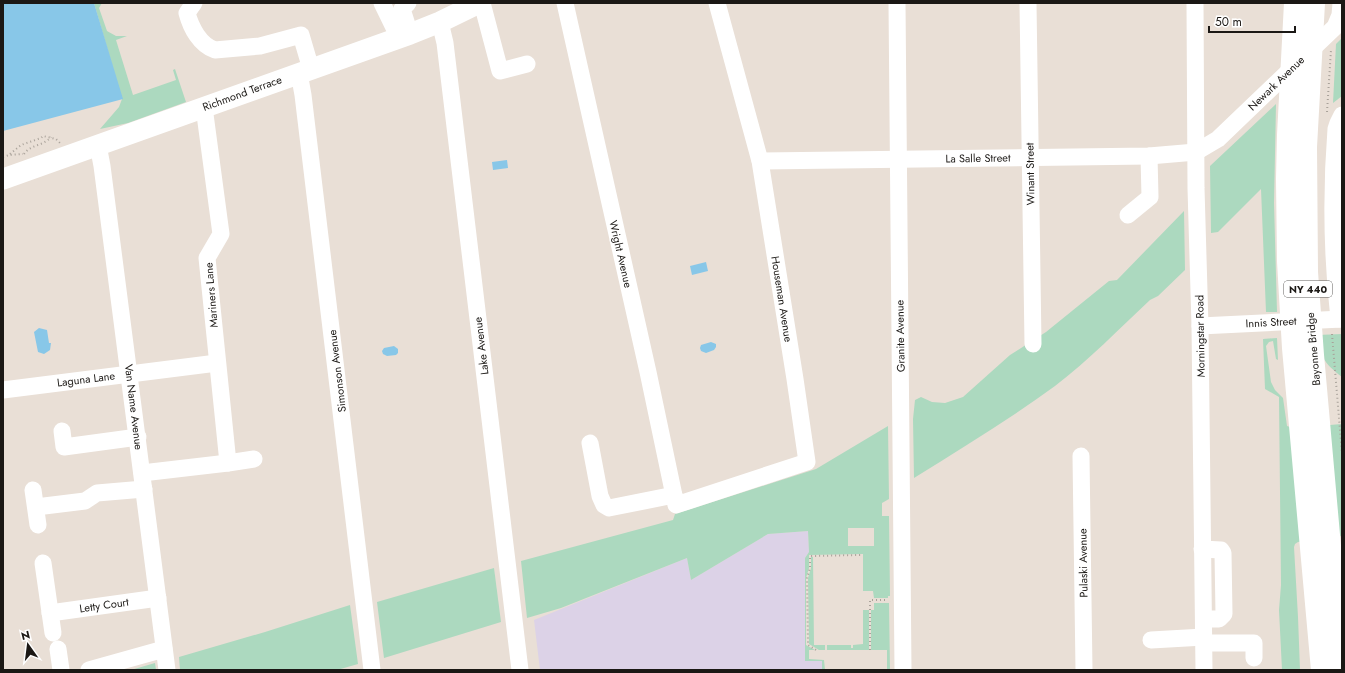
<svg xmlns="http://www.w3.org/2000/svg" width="1345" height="673" viewBox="0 0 1345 673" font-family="Jost,sans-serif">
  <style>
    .industrial { fill: #dcd2e7 }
    .green { fill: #acd9bf; fill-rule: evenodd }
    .water { fill: #88c7e8 }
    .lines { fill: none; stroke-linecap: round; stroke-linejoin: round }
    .path { stroke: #a9a29a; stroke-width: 2; stroke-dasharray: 1 3; stroke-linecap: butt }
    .minor { stroke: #fff; stroke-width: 17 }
    .major { stroke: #fff; stroke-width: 21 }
    .highway { stroke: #fff; stroke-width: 22 }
    .labels { text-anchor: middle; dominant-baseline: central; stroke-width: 3; stroke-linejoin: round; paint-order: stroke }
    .shield { fill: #fff; stroke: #5f5d5b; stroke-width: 1 }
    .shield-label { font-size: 10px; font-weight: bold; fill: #1b1815 }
    .street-label { font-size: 11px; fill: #1b1815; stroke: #fff }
  </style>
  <rect width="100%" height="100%" fill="#e9dfd6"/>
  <!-- industrial -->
  <polygon class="industrial" points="808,531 809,552 805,558 805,661 822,661 822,670 540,670 534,620 687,558 691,580 768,534"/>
  <!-- green -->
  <g class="green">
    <polygon points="94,3 102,3 99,8 107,31 116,36 127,36 116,40 133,95 176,80 173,70 175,69 186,102 128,123 100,129 119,107 122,99"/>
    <polygon points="1342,38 1342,96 1333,103 1336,44"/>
    <polygon points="1276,104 1274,203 1277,312 1266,312 1261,189 1218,232 1211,233 1210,166"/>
    <path d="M1184,211L1185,270L1158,296L1150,300C1119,329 1089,360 1055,386C1010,419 962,448 914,478L913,419L915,400L921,397L932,402L945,403L963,397L1010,355L1046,332L1109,281L1117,280Z"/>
    <path d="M1342,334V377C1322,361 1323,360 1317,335Z"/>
    <polygon points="1277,338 1278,360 1276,359 1273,341 1269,342 1266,346 1271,382 1275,390 1283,398 1287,426 1293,428 1342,424 1342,536 1298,542 1295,544 1294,547 1298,617 1300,670 1282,670 1279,610 1281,585 1279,397 1265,389 1263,339"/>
    <path d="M888,426L889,499L882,503V516H889L890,596H888V598H874L873,591H863V554L809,555V568L806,578V645L815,650H809V659L824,660L825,670H822V661H805V558L809,552L808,531L768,534L691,580L687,558L561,608L527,618L521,561L673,520L675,514L816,469ZM848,528H874V546H848Z"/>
    <polygon points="811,557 813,557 814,645 825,645 825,650 819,650 809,644 808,578 811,568"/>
    <polygon points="494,568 501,622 384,658 377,602"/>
    <polygon points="874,603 889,603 890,670 887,670 887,650 871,650 871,610 874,610"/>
    <polygon points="350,605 358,664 337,670 180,670 179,657 265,632"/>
    <polygon points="863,610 869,610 869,650 827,650 827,645 851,645 851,648 853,648 853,645 863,644"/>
    <polygon points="155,663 156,670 131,670"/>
  </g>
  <!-- water -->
  <g class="water">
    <polygon points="3,3 94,3 123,99 3,131"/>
    <polygon points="507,160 508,168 493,170 492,162"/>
    <polygon points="706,262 708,271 692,275 690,266"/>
    <polygon points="39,328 47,330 49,343 51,343 50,350 44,354 38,352 34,332"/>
    <polygon points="711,342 716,344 716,347 714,350 706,353 701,351 700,348 701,345"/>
    <polygon points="394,346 398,349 398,353 396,355 387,356 383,354 382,351 384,348"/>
  </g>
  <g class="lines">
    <!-- path -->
    <g class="path">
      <polyline points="1327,112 1331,50"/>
      <polyline points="10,154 21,145 41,138 43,136 56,139 60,143"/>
      <path d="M24,154C31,144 44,146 51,137"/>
      <polyline points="3,157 9,155 23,154"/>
      <polyline points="1332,334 1342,454"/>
      <polyline points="816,650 808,645 807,578 810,568 810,556 861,555"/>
      <polyline points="870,650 870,600 888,600"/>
    </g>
    <!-- minor -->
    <g class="minor">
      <path d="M194,3L187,13C191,28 200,45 215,50L260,46L301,35L311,69"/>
      <polyline points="382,3 399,38"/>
      <polyline points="408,3 402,9 410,34"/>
      <polyline points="482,3 500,71 527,64"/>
      <polyline points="565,3 648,372 676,505 807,462 795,379 760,161 717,3"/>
      <polyline points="897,3 903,670"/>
      <polyline points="1028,3 1033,344"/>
      <polyline points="1195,3 1196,188 1200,326 1204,670"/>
      <polyline points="440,22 445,43 520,670"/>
      <polyline points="299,73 303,95 372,670"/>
      <polyline points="98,145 102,166 167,670"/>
      <polyline points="760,161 1149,156 1196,152 1218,139 1335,27 1340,15 1341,3"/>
      <polyline points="1128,215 1150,197 1149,156"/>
      <path d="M1339,319C1332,256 1331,192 1336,129L1338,123L1342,115"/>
      <polyline points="1200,326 1342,319"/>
      <polyline points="3,390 217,363"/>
      <polyline points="62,431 64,447 138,437"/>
      <polyline points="590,443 600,496 604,505 609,508 674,495"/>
      <polyline points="1081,456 1084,670"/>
      <polyline points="228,463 254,459"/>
      <polyline points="142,473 228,463 207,258 221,234 204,107"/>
      <polyline points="33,490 38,525"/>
      <polyline points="36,507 85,501 97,493 144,489"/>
      <polyline points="1202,549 1221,550 1223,553 1224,614 1219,619 1204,619"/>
      <polyline points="43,563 53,633"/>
      <polyline points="50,613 158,598"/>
      <polyline points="1151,640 1204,637"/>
      <polyline points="1204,643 1254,643 1254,658"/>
      <polyline points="58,649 61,670"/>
      <polyline points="89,670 164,649"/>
    </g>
    <!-- major -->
    <polyline class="major" points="3,179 410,34 440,22 479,3"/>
    <!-- highway -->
    <g class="highway">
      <polyline points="1295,3 1288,135 1287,179 1288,261 1293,348 1322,670"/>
      <polyline points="1314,3 1306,147 1307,272 1313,355 1341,670"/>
    </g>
  </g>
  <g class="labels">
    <!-- shield labels -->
    <rect class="shield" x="1284" y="281" width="48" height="16" rx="3"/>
    <g class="shield-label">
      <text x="1308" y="289">NY 440</text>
    </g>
    <!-- street labels -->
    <g class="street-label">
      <text transform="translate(1276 83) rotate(-44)">Newark Avenue</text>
      <text transform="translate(242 93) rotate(-20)">Richmond Terrace</text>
      <text transform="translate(978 158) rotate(-1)">La Salle Street</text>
      <text transform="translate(1030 174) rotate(-91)">Winant Street</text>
      <text transform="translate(621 254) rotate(77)">Wright Avenue</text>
      <text transform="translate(211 295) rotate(-95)">Mariners Lane</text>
      <text transform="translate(782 299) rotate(81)">Houseman Avenue</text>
      <text transform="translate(1271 322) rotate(-3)">Innis Street</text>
      <text transform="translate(900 336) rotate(-91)">Granite Avenue</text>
      <text transform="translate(1200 336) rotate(-91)">Morningstar Road</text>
      <text transform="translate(481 346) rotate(-97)">Lake Avenue</text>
      <text transform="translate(1313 349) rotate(-95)">Bayonne Bridge</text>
      <text transform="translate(337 371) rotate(-97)">Simonson Avenue</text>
      <text transform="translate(86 379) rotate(-7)">Laguna Lane</text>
      <text transform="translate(134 407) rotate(83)">Van Name Avenue</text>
      <text transform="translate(1083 563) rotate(-91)">Pulaski Avenue</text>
      <text transform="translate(104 605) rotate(-8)">Letty Court</text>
    </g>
  </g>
  <!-- border -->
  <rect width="1345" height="673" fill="none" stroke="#1b1815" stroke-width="8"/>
  <!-- north arrow -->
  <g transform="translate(28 645) rotate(346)" stroke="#ffffff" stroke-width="3" paint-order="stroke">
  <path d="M0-3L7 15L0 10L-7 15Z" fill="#1b1815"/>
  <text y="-6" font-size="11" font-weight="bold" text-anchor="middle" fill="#1b1815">N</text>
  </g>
  <!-- scale -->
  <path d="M1209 26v6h86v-6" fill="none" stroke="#1b1815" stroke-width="2"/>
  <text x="1215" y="26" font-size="12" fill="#1b1815" stroke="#ffffff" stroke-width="3" paint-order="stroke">50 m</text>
</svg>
